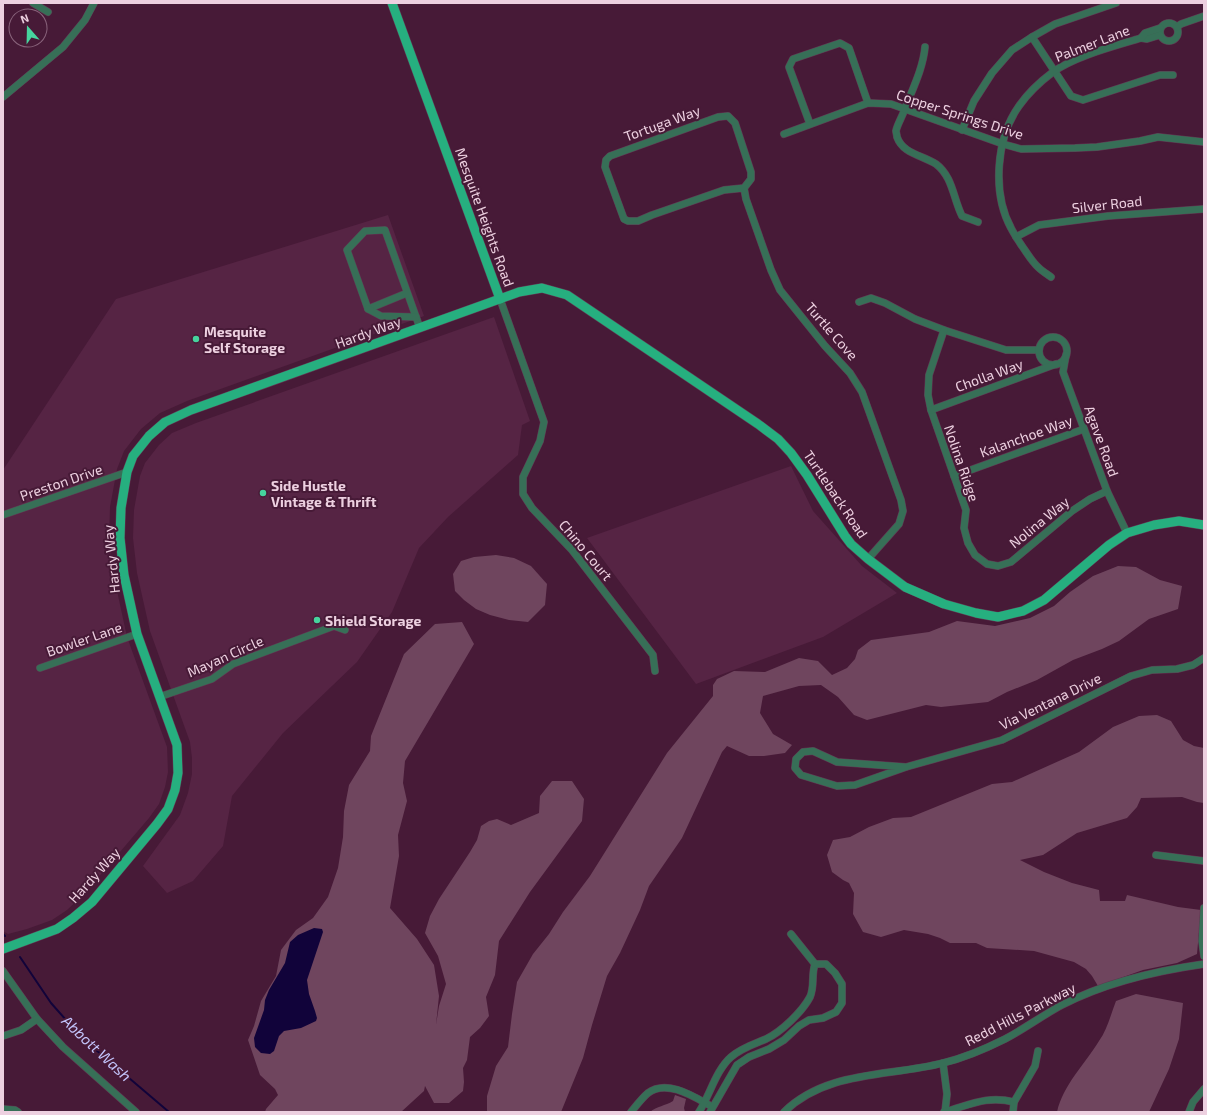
<svg xmlns="http://www.w3.org/2000/svg" width="1207" height="1115" viewBox="0 0 1207 1115" font-family="'Exo 2',sans-serif">
  <style>
    .built { fill: #562444 }
    .green { fill: #6f455e }
    .water { fill: #11033a }
    .lines { fill: none; stroke-linecap: round; stroke-linejoin: round }
    .stream { stroke: #11033a; stroke-width: 2 }
    .minor-casing { stroke: #623752; stroke-width: 8 }
    .major-casing { stroke: #623752; stroke-width: 10 }
    .minor { stroke: #376f57; stroke-width: 7 }
    .major { stroke: #26af7f; stroke-width: 9 }
    .poi-dot { fill: #46d49e; stroke: #471a37; stroke-width: 1.5 }
    .labels { text-anchor: middle; dominant-baseline: central; stroke-width: 4; stroke-linejoin: round; paint-order: stroke }
    .street-label { font-size: 14px; fill: #edd0e0; stroke: #471a37 }
    .poi-label { font-size: 14px; font-weight: bold; fill: #edd0e0; stroke: #471a37; text-anchor: start }
    .water-label { font-size: 15px; font-style: italic; fill: #c3c4fb; stroke: #471a37 }
  </style>
  <rect width="100%" height="100%" fill="#471a37"/>
  <!-- built -->
  <g class="built">
    <polygon points="388,215 424,316 187,401 160,413 141,429 124,451 117,469 110,507 109,539 114,577 127,637 167,747 168,772 165,787 159,804 149,818 84,894 67,910 52,920 27,929 8,934 3,931 3,470 116,299"/>
    <polygon points="494,317 530,421 522,425 518,455 448,517 419,548 392,612 357,662 283,733 232,796 223,846 193,881 167,893 143,866 180,815 188,793 192,774 192,758 190,742 150,631 137,573 133,538 134,510 140,476 145,463 159,445 172,433 196,423"/>
    <polygon points="791,466 813,511 862,566 897,593 823,637 696,684 587,538"/>
  </g>
  <!-- green -->
  <g class="green">
    <polygon points="496,555 514,558 531,566 547,584 545,605 528,622 509,620 490,615 476,609 464,600 455,591 453,574 461,561 474,557"/>
    <polygon points="1118,566 1136,567 1160,580 1182,586 1178,609 1149,619 1119,641 1102,649 1073,660 1037,680 1007,692 988,702 941,707 926,705 867,720 854,715 838,697 821,685 799,686 763,696 760,713 773,734 792,745 785,753 764,756 749,756 727,746 722,752 682,838 649,886 640,910 620,953 607,976 592,1025 583,1058 561,1112 487,1112 487,1096 496,1066 508,1047 512,1014 517,982 533,954 549,934 563,912 590,876 667,753 713,696 713,685 717,679 734,671 765,672 799,658 818,661 832,675 847,668 855,659 858,650 871,640 929,632 957,621 995,626 1030,618 1054,606 1070,592 1093,576"/>
    <polygon points="462,622 474,644 405,761 403,783 407,801 398,835 399,856 390,908 417,939 434,965 439,996 436,1025 439,1006 446,984 438,956 425,933 430,916 439,899 470,852 477,840 481,826 489,821 497,819 511,825 539,813 540,796 552,781 572,781 584,799 582,821 530,892 499,941 495,975 486,997 489,1016 480,1028 470,1037 467,1060 463,1068 464,1082 463,1091 449,1103 434,1103 425,1086 424,1091 401,1112 265,1112 266,1109 278,1095 275,1089 260,1075 248,1040 254,1026 261,1001 276,976 281,950 296,930 313,918 328,897 338,868 343,837 344,811 349,785 370,751 371,736 404,654 435,624"/>
    <polygon points="1157,715 1171,721 1183,740 1194,746 1204,748 1204,803 1197,802 1182,797 1141,798 1137,807 1127,818 1077,833 1043,855 1020,860 1044,872 1072,883 1099,890 1100,901 1125,901 1127,895 1178,907 1201,910 1197,954 1177,963 1143,970 1098,986 1092,976 1086,969 1074,962 1034,951 987,948 976,943 950,943 940,938 928,934 904,930 881,937 863,932 853,914 854,893 849,883 843,880 832,872 827,855 833,840 850,837 869,827 893,818 911,817 992,784 1012,782 1079,752 1113,727 1139,716"/>
    <path d="M1136,994L1183,1003L1179,1039L1169,1069L1149,1112H1057C1063,1085 1085,1064 1099,1041C1107,1030 1111,1014 1116,1001Z"/>
    <path d="M675,1095L686,1099L684,1108L685,1112H650C657,1106 665,1106 673,1101Z"/>
  </g>
  <!-- water -->
  <polygon class="water" points="314,928 322,929 323,932 307,980 309,994 315,1011 317,1018 316,1021 301,1028 284,1031 279,1036 274,1051 270,1054 261,1053 255,1047 254,1038 264,1010 265,1000 269,990 285,963 290,942 298,935"/>
  <g class="lines">
    <!-- stream -->
    <g class="stream">
      <polyline points="3,934 5,936"/>
      <polyline points="20,957 51,1003 82,1038 169,1112"/>
    </g>
    <!-- minor casing -->
    <g class="minor-casing">
      <g id="minor">
        <polyline points="33,3 48,12"/>
        <circle cx="1169" cy="32" r="9"/>
        <polyline points="1177,27 1181,24 1204,16"/>
        <polyline points="1032,37 1071,96 1083,100 1160,75 1173,75"/>
        <polyline points="1141,38 1147,39 1160,35"/>
        <path d="M925,47C923,69 912,90 904,111C902,117 897,125 896,131C896,132 897,135 897,137C903,154 922,155 936,164C953,177 953,198 962,216L978,222"/>
        <polyline points="3,97 63,47 85,20 94,3"/>
        <polyline points="810,124 789,67 793,59 840,43 849,48 868,103"/>
        <polyline points="962,130 974,101 992,73 1012,50 1032,37 1055,24 1116,3"/>
        <polyline points="784,134 868,103 891,104 1003,144 1021,149 1075,148 1097,147 1140,141 1158,137 1204,142"/>
        <polyline points="744,188 724,190 652,215 638,221 628,221 624,219 605,167 606,160 610,156 718,117 728,116 735,123 751,172 751,179 744,188 746,199 771,270 780,290 825,346 850,373 862,392 901,500 903,511 899,524 868,559"/>
        <polyline points="1016,237 1039,225 1108,216 1204,209"/>
        <path d="M1051,277C1047,274 1042,271 1039,268C1032,262 1027,253 1022,246C1018,240 1014,234 1011,228C992,193 996,138 1019,106C1028,93 1041,81 1053,72C1075,56 1115,46 1141,38L1145,33L1160,28"/>
        <polyline points="407,293 368,309 347,250 365,231 385,230 420,328"/>
        <polyline points="500,299 544,422 540,441 523,477 523,494 532,508 572,550 653,655 655,671"/>
        <polyline points="859,302 871,298 885,303 915,319 944,330 1006,350 1039,350"/>
        <polyline points="368,309 381,316 416,317"/>
        <polyline points="944,330 929,375 928,395 931,410 966,510 964,528 968,543 975,555 987,564 998,566 1011,562 1072,511 1090,499 1107,491"/>
        <circle cx="1053" cy="351" r="14"/>
        <polyline points="1066,355 1063,372 1107,491 1127,533"/>
        <polyline points="931,410 1056,364"/>
        <polyline points="954,476 1084,429"/>
        <polyline points="3,515 127,472"/>
        <polyline points="40,668 137,634"/>
        <polyline points="159,697 212,679 233,664 334,626 345,630"/>
        <polyline points="906,767 837,762 813,751 803,752 796,759 795,768 801,775 837,786 855,785 906,767 1002,740 1131,676 1152,670 1177,669 1193,665 1204,658"/>
        <polyline points="1156,855 1204,861"/>
        <polyline points="1204,908 1202,941 1204,956"/>
        <polyline points="791,934 815,964"/>
        <polyline points="3,971 37,1019 63,1047 136,1112"/>
        <polyline points="3,1036 21,1030 37,1019"/>
        <polyline points="943,1063 947,1094 945,1112"/>
        <polyline points="3,1109 15,1110 18,1112"/>
        <path d="M631,1112C636,1106 642,1098 648,1093C666,1079 693,1096 709,1105"/>
        <path d="M699,1112C710,1095 716,1070 731,1057C741,1048 754,1044 766,1039C781,1032 802,1012 810,997C815,986 811,975 815,964"/>
        <polyline points="710,1112 737,1065 749,1057 769,1049 784,1040 799,1026 809,1020 823,1018 836,1012 842,1003 842,984 835,973 826,964 815,964"/>
        <path d="M784,1112C827,1070 889,1077 943,1063C964,1058 985,1049 1005,1039C1024,1029 1043,1015 1062,1005C1106,982 1155,971 1204,964"/>
        <path d="M944,1112C970,1105 987,1095 1014,1102"/>
        <polyline points="1013,1112 1014,1102 1035,1066 1038,1051"/>
        <polyline points="1189,1112 1193,1102 1204,1089"/>
      </g>
    </g>
    <!-- major casing -->
    <g class="major-casing">
      <g id="major">
        <polyline points="392,3 500,299"/>
        <polyline points="3,949 57,929 73,918 92,902 157,824 168,809 175,790 178,773 177,745 137,634 124,575 120,538 121,508 127,472 133,456 149,436 165,422 191,410 519,292 542,288 567,295 758,424 778,439 791,453 807,475 845,536 851,544 868,559 905,587 944,604 976,613 998,617 1023,611 1044,600 1109,545 1127,533 1154,525 1179,521 1204,525"/>
      </g>
    </g>
    <!-- minor -->
    <use href="#minor" class="minor"/>
    <!-- major -->
    <use href="#major" class="major"/>
  </g>
  <!-- markers -->
  <g class="poi-dot">
    <circle cx="196" cy="339" r="4"/>
    <circle cx="263" cy="493" r="4"/>
    <circle cx="317" cy="620" r="4"/>
  </g>
  <g class="labels">
    <!-- street labels -->
    <g class="street-label">
      <text transform="translate(1092 43) rotate(-21)">Palmer Lane</text>
      <text transform="translate(960 114) rotate(18)">Copper Springs Drive</text>
      <text transform="translate(662 123) rotate(-20)">Tortuga Way</text>
      <text transform="translate(1107 204) rotate(-6)">Silver Road</text>
      <text transform="translate(485 217) rotate(70)">Mesquite Heights Road</text>
      <text transform="translate(832 331) rotate(49)">Turtle Cove</text>
      <text transform="translate(368 332) rotate(-20)">Hardy Way</text>
      <text transform="translate(989 375) rotate(-20)">Cholla Way</text>
      <text transform="translate(1026 436) rotate(-20)">Kalanchoe Way</text>
      <text transform="translate(1102 441) rotate(70)">Agave Road</text>
      <text transform="translate(962 463) rotate(71)">Nolina Ridge</text>
      <text transform="translate(61 482) rotate(-19)">Preston Drive</text>
      <text transform="translate(836 494) rotate(56)">Turtleback Road</text>
      <text transform="translate(1039 522) rotate(-39)">Nolina Way</text>
      <text transform="translate(586 550) rotate(50)">Chino Court</text>
      <text transform="translate(111 559) rotate(-96)">Hardy Way</text>
      <text transform="translate(84 639) rotate(-19)">Bowler Lane</text>
      <text transform="translate(225 656) rotate(-24)">Mayan Circle</text>
      <text transform="translate(1050 701) rotate(-26)">Via Ventana Drive</text>
      <text transform="translate(94 875) rotate(-48)">Hardy Way</text>
      <text transform="translate(1020 1014) rotate(-27)">Redd Hills Parkway</text>
    </g>
    <!-- poi labels -->
    <g class="poi-label">
      <text x="204" y="331">Mesquite<tspan x="204" dy="16">Self Storage</tspan></text>
      <text x="271" y="485">Side Hustle<tspan x="271" dy="16">Vintage &amp; Thrift</tspan></text>
      <text x="325" y="620">Shield Storage</text>
    </g>
    <!-- water labels -->
    <g class="water-label">
      <text transform="translate(97 1048) rotate(43)">Abbott Wash</text>
    </g>
  </g>
  <!-- border -->
  <rect width="1207" height="1115" fill="none" stroke="#edd0e0" stroke-width="8"/>
  <!-- north arrow -->
  <g transform="translate(28 28) rotate(340)"><circle r="19" fill="#471a37" stroke="#89637b"/>
  <path d="M0-3L7 15L0 10L-7 15Z" fill="#46d49e"/>
  <text y="-6" font-size="11" font-weight="bold" text-anchor="middle" fill="#edd0e0">N</text>
  </g>
</svg>
